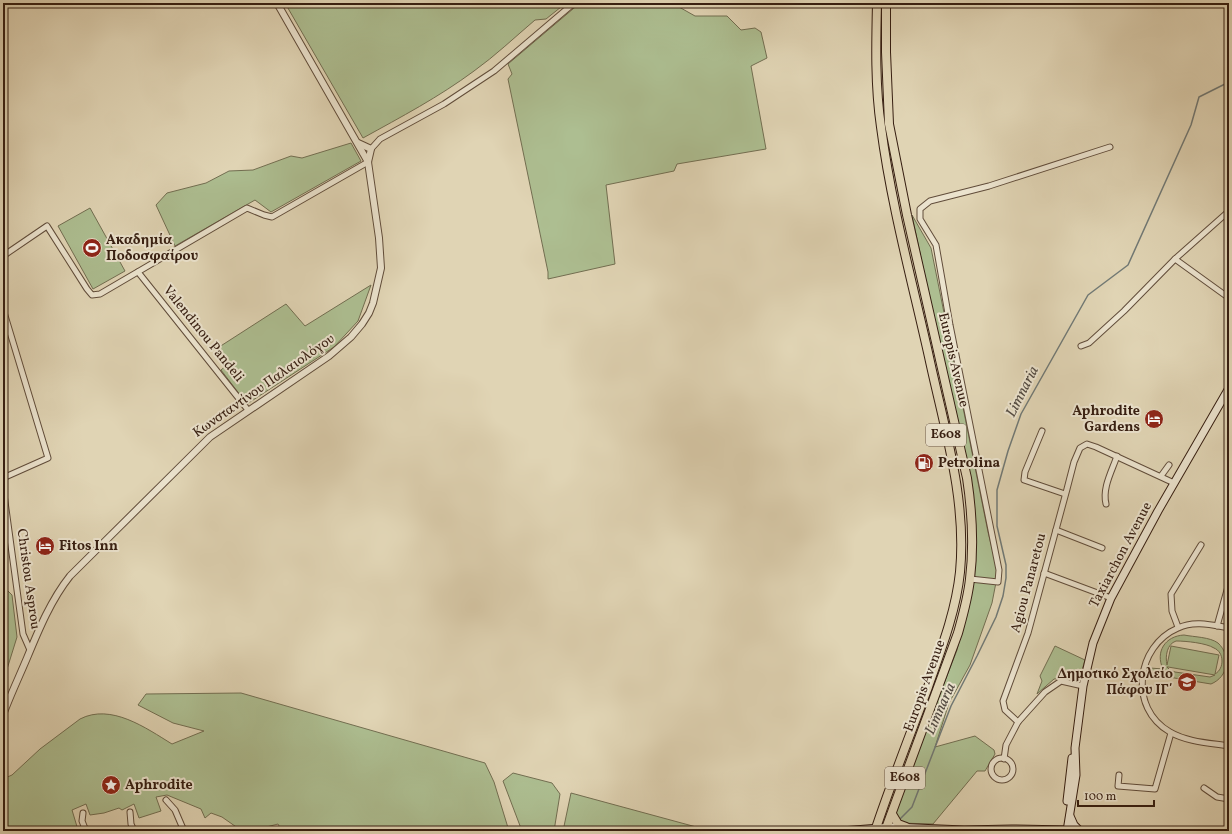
<svg xmlns="http://www.w3.org/2000/svg" width="1232" height="834" viewBox="0 0 1232 834" font-family="Vollkorn,serif">
  <style>
    .green { fill: #adbe91; stroke: #726e51; fill-rule: evenodd }
    .lines { fill: none; stroke-linecap: round; stroke-linejoin: round }
    .stream { stroke: #717975; stroke-width: 1.5 }
    .minor-casing { stroke: #604c3a; stroke-width: 7 }
    .tertiary-casing { stroke: #604c3a; stroke-width: 8 }
    .secondary-casing { stroke: #361e11; stroke-width: 9 }
    .trunk-casing { stroke: #361e11; stroke-width: 10 }
    .minor { stroke: #ebe3ce; stroke-width: 5 }
    .tertiary { stroke: #ebe3ce; stroke-width: 6 }
    .secondary { stroke: #ebe3ce; stroke-width: 7 }
    .trunk { stroke: #e0d4b4; stroke-width: 8 }
    .labels { text-anchor: middle; dominant-baseline: central; stroke-width: 4; stroke-linejoin: round; paint-order: stroke }
    .shield { fill: #ebe3ce; stroke: #6c594a; stroke-width: 1 }
    .shield-label { font-size: 13px; font-weight: bold; fill: #361e11 }
    .poi-label { font-size: 14px; font-weight: bold; fill: #361e11; stroke: #ebe3ce; text-anchor: start }
    .street-label { font-size: 14px; fill: #361e11; stroke: #ebe3ce }
    .water-label { font-size: 15px; font-style: italic; fill: #534b43; stroke: #ebe3ce }
  </style>
  <rect width="100%" height="100%" fill="#e0d4b4"/>
  <filter id="stains"><feTurbulence type="fractalNoise" baseFrequency=".005" numOctaves="4"/><feColorMatrix values="0 0 0 0 .2 0 0 0 0 .09 0 0 0 0 .02 0 0 0 .5 -.17"/></filter>
  <radialGradient id="worn" r=".72"><stop offset=".6" stop-color="#630" stop-opacity="0"/><stop offset="1" stop-color="#630" stop-opacity=".3"/></radialGradient>
  <!-- green -->
  <g class="green">
    <path d="M285,3H566L546,19L535,20C515,37 495,56 474,71C439,97 401,117 363,138Z"/>
    <polygon points="580,3 672,3 695,16 727,16 741,30 755,28 761,32 767,58 751,66 766,149 677,164 674,171 606,185 615,264 548,279 548,272 508,79 512,74 508,64"/>
    <polygon points="351,143 361,161 271,212 255,200 175,246 156,205 167,193 206,183 229,171 253,170 291,156 302,158"/>
    <polygon points="90,208 125,271 93,289 58,226"/>
    <polygon points="912,215 931,248 988,532 998,572 992,603 970,665 949,703 935,747 975,736 994,750 995,754 985,771 977,771 933,824 900,823 895,815 907,779 957,650 971,594 971,496"/>
    <polygon points="371,285 358,321 334,347 247,404 221,370 228,364 216,349 286,304 305,326"/>
    <polygon points="3,586 12,595 17,637 3,682"/>
    <path d="M1184,635C1194,637 1210,637 1218,643C1232,656 1228,677 1211,684L1150,674V668L1163,669C1155,652 1165,636 1184,635ZM1176,641C1186,641 1206,643 1214,648C1219,650 1222,655 1222,661C1222,666 1220,671 1215,674L1219,655L1171,646L1167,665C1165,656 1167,644 1176,641ZM1167,667H1168L1215,675L1210,677L1175,672L1170,670Z"/>
    <path d="M1055,646L1085,660C1078,686 1077,677 1054,679L1037,694L1042,681L1040,676Z"/>
    <path d="M241,693L485,763L494,782L509,831H282L278,824L251,831H242L222,817L211,813L205,818L201,809L167,795L156,797L161,811L139,818L134,804L122,810L119,808L104,813L90,815L86,804L72,810L78,830L69,831H3V779L12,775L40,749L80,719C111,703 146,728 172,744L204,731L173,723L138,705L146,694Z"/>
    <polygon points="513,773 552,783 560,794 554,831 522,831 503,781"/>
    <polygon points="571,793 711,831 563,831"/>
  </g>
  <g class="lines">
    <!-- stream -->
    <polyline class="stream" points="900,819 912,807 951,706 977,656 996,617 1003,596 1006,578 1006,565 997,526 997,490 1008,451 1021,414 1088,295 1128,265 1191,125 1199,97 1229,82"/>
    <!-- minor casing -->
    <g class="minor-casing">
      <g id="minor">
        <polyline points="371,149 380,139 444,104 494,71 574,3"/>
        <polyline points="3,256 47,226 87,289 92,295 100,294 247,208 264,215 272,217 368,162"/>
        <polyline points="1175,259 1229,298"/>
        <polyline points="138,272 248,410"/>
        <polyline points="3,309 48,458 3,478"/>
        <polyline points="1081,346 1089,343 1124,311 1175,259 1229,211"/>
        <polyline points="1042,431 1025,472 1024,480 1065,494"/>
        <polyline points="1161,476 1169,465"/>
        <polyline points="3,487 23,634 30,650"/>
        <path d="M1106,504C1102,488 1112,471 1117,456"/>
        <polyline points="1056,530 1102,548"/>
        <polyline points="1044,573 1111,598"/>
        <polyline points="970,579 998,582 999,570 950,325 936,245 920,219 920,209 930,201 989,186 1110,147"/>
        <polyline points="1217,626 1229,583"/>
        <polyline points="1178,627 1172,611 1171,594 1201,545"/>
        <path d="M1229,628C1212,625 1194,620 1178,628C1136,646 1128,708 1170,732C1187,742 1210,743 1229,746"/>
        <polyline points="1018,722 1005,710 1003,701 1028,633 1067,489 1074,462 1080,448 1087,444 1096,447 1174,483"/>
        <circle cx="1002" cy="769" r="11"/>
        <polyline points="1004,759 1006,745 1018,722 1045,692 1061,681 1083,686"/>
        <polyline points="1119,775 1118,786 1155,789 1171,733"/>
        <polyline points="1204,788 1217,797 1229,799"/>
        <polyline points="166,800 175,810 184,831"/>
        <polyline points="130,812 131,824 134,831"/>
        <polyline points="83,813 82,821 86,831"/>
      </g>
    </g>
    <!-- tertiary casing -->
    <g class="tertiary-casing">
      <g id="tertiary">
        <polyline points="277,3 368,162"/>
        <path d="M3,715C10,696 19,677 27,658C39,629 51,600 70,576L210,437L329,356L351,337L362,324L369,313L373,303L381,268L379,238L368,162L371,149L358,143"/>
      </g>
    </g>
    <!-- secondary casing -->
    <g class="secondary-casing">
      <g id="secondary">
        <polyline points="1067,801 1072,758"/>
        <polyline points="1070,816 1074,825 1080,831"/>
        <polyline points="842,831 892,827 964,830 1012,829 1068,830"/>
        <polyline points="1067,831 1076,775 1075,748 1083,686 1093,643 1111,598 1158,511 1229,388"/>
      </g>
    </g>
    <!-- trunk casing -->
    <g class="trunk-casing">
      <g id="trunk">
        <polyline points="892,814 898,824 906,827"/>
        <path d="M875,831C891,783 910,735 928,687C941,650 956,611 960,572C967,499 944,427 929,357C912,281 891,204 881,127C875,86 876,44 877,3"/>
        <path d="M885,831L958,633C963,615 968,598 970,579C974,546 972,511 967,478L907,215L889,124L886,52V3"/>
      </g>
    </g>
    <!-- minor -->
    <use href="#minor" class="minor"/>
    <!-- tertiary -->
    <use href="#tertiary" class="tertiary"/>
    <!-- secondary -->
    <use href="#secondary" class="secondary"/>
    <!-- trunk -->
    <use href="#trunk" class="trunk"/>
  </g>
  <!-- icons -->
  <defs>
    <g id="stadium-disc" transform="scale(1)"><circle r="9.5" fill="#8f2418" stroke="#ebe3ce"/><path d="M0-5a6.5 5 0 1 0 0 10a6.5 5 0 1 0 0-10ZM-3.5-1.8h7v3.6h-7Z" fill="#fff"/></g>
    <g id="hotel-disc" transform="scale(1)"><circle r="9.5" fill="#8f2418" stroke="#ebe3ce"/><path d="M-6-4.5h1.5V1H6V5H4.5V3h-9V5H-6ZM-4 0a1.8 1.8 0 1 1 3.6 0ZM.5 0V-2.5h3Q6-2.5 6 0Z" fill="#fff"/></g>
    <g id="fuel-disc" transform="scale(1)"><circle r="9.5" fill="#8f2418" stroke="#ebe3ce"/><path d="M-5.5-6h7V0h2V4h1.3V-2.5L3-4.5l.8-.8L6-3V5H2.5V1h-1V6h-7ZM-4.2-4.7v3.2H.2V-4.7Z" fill="#fff"/></g>
    <g id="school-disc" transform="scale(1)"><circle r="9.5" fill="#8f2418" stroke="#ebe3ce"/><path d="M0-5L7-2L0 1L-7-2ZM-4 1L0 2.5L4 1V4Q0 6-4 4Z" fill="#fff"/></g>
    <g id="sight-disc" transform="scale(1)"><circle r="9.5" fill="#8f2418" stroke="#ebe3ce"/><path d="M0-6L1.8-2.2L6-1.7L2.9 1.2L3.7 5.4L0 3.3L-3.7 5.4L-2.9 1.2L-6-1.7L-1.8-2.2Z" fill="#fff"/></g>
  </defs>
  <g fill-rule="evenodd">
    <use href="#stadium-disc" x="92" y="248"/>
    <use href="#hotel-disc" x="1154" y="419"/>
    <use href="#fuel-disc" x="924" y="463"/>
    <use href="#hotel-disc" x="45" y="546"/>
    <use href="#school-disc" x="1187" y="682"/>
    <use href="#sight-disc" x="111" y="785"/>
  </g>
  <g class="labels">
    <!-- shield labels -->
    <g class="shield">
      <rect x="926" y="424" width="40" height="22" rx="3"/>
      <rect x="885" y="767" width="40" height="22" rx="3"/>
    </g>
    <g class="shield-label">
      <text x="946" y="435">E608</text>
      <text x="905" y="778">E608</text>
    </g>
    <!-- poi labels -->
    <g class="poi-label">
      <text x="106" y="240">Ακαδημία<tspan x="106" dy="16">Ποδοσφαίρου</tspan></text>
      <text x="1140" y="411" text-anchor="end">Aphrodite<tspan x="1140" dy="16">Gardens</tspan></text>
      <text x="938" y="463">Petrolina</text>
      <text x="59" y="546">Fitos Inn</text>
      <text x="1173" y="674" text-anchor="end">Δημοτικό Σχολείο<tspan x="1173" dy="16">Πάφου ΙΓ΄</tspan></text>
      <text x="125" y="785">Aphrodite</text>
    </g>
    <!-- street labels -->
    <g class="street-label">
      <text transform="translate(203 334) rotate(51)">Valendinou Pandeli</text>
      <text transform="translate(953 360) rotate(77)">Europis Avenue</text>
      <text transform="translate(264 386) rotate(-35)">Κωνσταντίνου Παλαιολόγου</text>
      <text transform="translate(1121 555) rotate(-62)">Taxiarchon Avenue</text>
      <text transform="translate(28 579) rotate(82)">Christou Asprou</text>
      <text transform="translate(1029 583) rotate(-75)">Agiou Panaretou</text>
      <text transform="translate(925 686) rotate(-70)">Europis Avenue</text>
    </g>
    <!-- water labels -->
    <g class="water-label">
      <text transform="translate(1023 392) rotate(-63)">Limnaria</text>
      <text transform="translate(941 709) rotate(-66)">Limnaria</text>
    </g>
  </g>
  <!-- margin -->
  <rect width="1232" height="834" fill="none" stroke="#e0d4b4" stroke-width="16"/>
  <rect x="4" y="4" width="1224" height="826" fill="none" stroke="#361e11" stroke-width="2"/>
  <rect x="8" y="8" width="1216" height="818" fill="none" stroke="#361e11"/>
  <!-- scale -->
  <path d="M1078 800v6h76v-6" fill="none" stroke="#361e11" stroke-width="2"/>
  <text x="1084" y="800" font-size="12" fill="#361e11" stroke="#ebe3ce" stroke-width="3" paint-order="stroke">100 m</text>
  <rect width="100%" height="100%" filter="url(#stains)"/>
  <rect width="100%" height="100%" fill="url(#worn)"/>
</svg>
